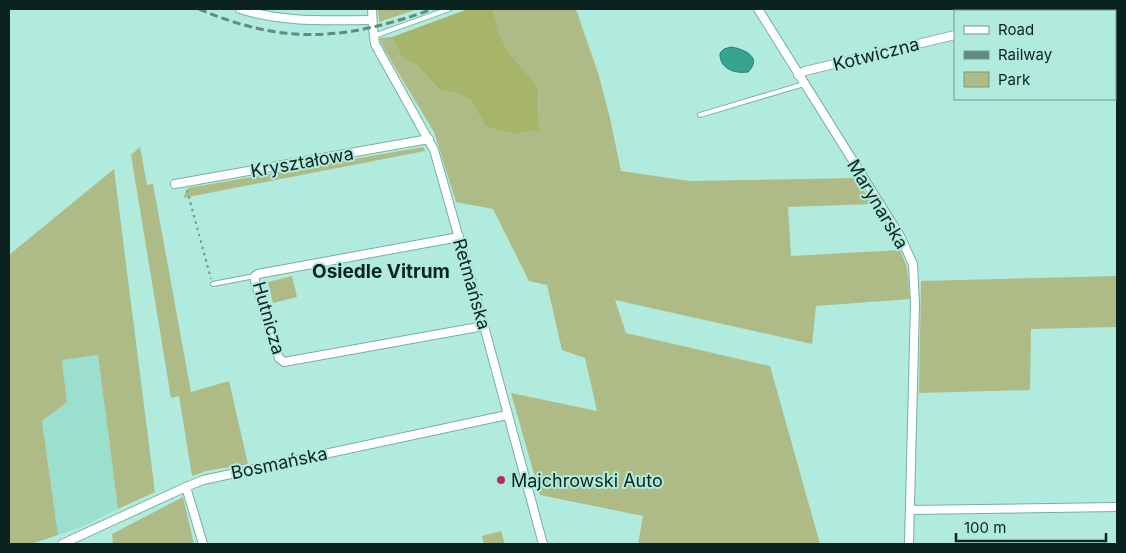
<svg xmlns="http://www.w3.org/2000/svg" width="1126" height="553" viewBox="0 0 1126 553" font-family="Inter,sans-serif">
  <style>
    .built { fill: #9bdfcf }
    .green { fill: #afbb87 }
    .forest { fill: #a6b569 }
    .water { fill: #37a490; stroke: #2a7d6e }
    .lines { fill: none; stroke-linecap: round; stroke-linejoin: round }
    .service-casing { stroke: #77b0a3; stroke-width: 6 }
    .minor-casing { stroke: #77b0a3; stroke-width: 10 }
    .path { stroke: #6d9a90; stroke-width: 2; stroke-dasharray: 2.5 4; stroke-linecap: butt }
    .service { stroke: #fff; stroke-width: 4 }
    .minor { stroke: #fff; stroke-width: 8 }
    .rail { stroke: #618b81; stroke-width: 3; stroke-dasharray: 8 4; stroke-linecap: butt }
    .poi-dot { fill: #b62c69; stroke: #b0ebdd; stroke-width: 2 }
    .labels { text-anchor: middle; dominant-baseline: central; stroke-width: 4; stroke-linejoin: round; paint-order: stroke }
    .street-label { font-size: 18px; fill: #0b231e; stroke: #b0ebdd }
    .poi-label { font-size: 18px; fill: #0b231e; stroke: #b0ebdd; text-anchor: start }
    .neighbourhood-label { font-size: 19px; font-weight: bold; fill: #0b231e; stroke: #b0ebdd }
  </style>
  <rect width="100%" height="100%" fill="#b0ebdd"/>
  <!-- built -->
  <polygon class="built" points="98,355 118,509 84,526 58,535 42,421 67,402 62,360"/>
  <!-- green -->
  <g class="green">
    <polygon points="378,9 418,9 379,22"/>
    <polygon points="493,9 576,9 599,76 610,118 621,171 689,181 855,178 873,204 788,207 791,256 900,250 907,267 910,299 816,306 812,344 615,300 626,333 770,366 820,544 638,544 643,516 540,495 511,393 597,411 585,358 562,350 547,285 529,281 493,209 456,202 434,132 384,49 379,38 392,37 402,58 417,66 440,90 460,95 470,100 486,127 513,134 539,131 538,87 508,51 498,31"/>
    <polygon points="140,147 147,185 153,184 191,392 229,381 248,464 206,471 192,476 179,396 171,398 131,155"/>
    <polygon points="423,147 425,151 183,198 188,188"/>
    <polygon points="114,169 155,492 118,509 98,355 62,360 67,402 42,421 58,535 31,544 9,544 9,255"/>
    <polygon points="292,276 297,297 273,303 268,282"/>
    <polygon points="1117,276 1117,327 1031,329 1030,390 919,393 921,281"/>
    <polygon points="183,497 194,544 113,544 112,534"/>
    <polygon points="501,531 505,544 484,544 482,536"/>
  </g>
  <!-- forest -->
  <polygon class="forest" points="468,9 493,9 498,31 508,51 538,87 539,131 513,134 486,127 470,100 460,95 440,90 417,66 402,58 392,37"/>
  <!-- water -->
  <path class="water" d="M731,47C744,49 763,57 748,72C734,74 719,68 720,53L724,49Z"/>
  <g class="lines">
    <!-- service casing -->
    <g class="service-casing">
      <g id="service">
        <polyline points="374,36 449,9"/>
        <polyline points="700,115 804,84"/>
        <polyline points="213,284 255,276"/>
      </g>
    </g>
    <!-- minor casing -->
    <g class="minor-casing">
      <g id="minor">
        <path d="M240,9C283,23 328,20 372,20"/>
        <polyline points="372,9 373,28 375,44 434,150 484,326 543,544"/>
        <polyline points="758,9 900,236 913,264 915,303 909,544"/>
        <polyline points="1051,11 1061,9"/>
        <polyline points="798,75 805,71 955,35"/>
        <polyline points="175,184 429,139"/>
        <polyline points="459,237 258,274 255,276 255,281 279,358 284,362 484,326"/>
        <polyline points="186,487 203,544"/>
        <polyline points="910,510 1117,507"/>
        <polyline points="62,544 186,487 203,480 507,415"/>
      </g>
    </g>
    <!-- path -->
    <polyline class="path" points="187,190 211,279"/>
    <!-- service -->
    <use href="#service" class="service"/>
    <!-- minor -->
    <use href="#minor" class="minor"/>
    <!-- rail -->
    <path class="rail" d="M199,9C286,46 346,40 433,9"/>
  </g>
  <!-- markers -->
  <circle class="poi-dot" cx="501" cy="480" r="5"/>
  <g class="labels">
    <!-- street labels -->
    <g class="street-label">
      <text transform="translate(876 54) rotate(-14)">Kotwiczna</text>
      <text transform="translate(302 162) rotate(-10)">Kryształowa</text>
      <text transform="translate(878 204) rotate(59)">Marynarska</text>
      <text transform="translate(472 284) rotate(74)">Retmańska</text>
      <text transform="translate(269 318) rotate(74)">Hutnicza</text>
      <text transform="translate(279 463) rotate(-12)">Bosmańska</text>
    </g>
    <!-- poi labels -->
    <g class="poi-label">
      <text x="511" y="480">Majchrowski Auto</text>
    </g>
    <!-- neighbourhood labels -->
    <g class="neighbourhood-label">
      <text x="381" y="271">Osiedle Vitrum</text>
    </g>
  </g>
  <!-- border -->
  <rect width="1126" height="553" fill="none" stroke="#0b231e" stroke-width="20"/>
  <!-- legend -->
  <rect x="954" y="10" width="162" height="90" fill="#b0ebdd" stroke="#6e9b91"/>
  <rect x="964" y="26" width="25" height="8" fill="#ffffff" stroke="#6e9b91"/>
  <text x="998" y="35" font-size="15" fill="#0b231e">Road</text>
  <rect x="964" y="51" width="25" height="8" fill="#618b81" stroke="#6e9b91"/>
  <text x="998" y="60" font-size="15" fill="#0b231e">Railway</text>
  <rect x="964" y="72" width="25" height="15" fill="#afbb87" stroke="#6e9b91"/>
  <text x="998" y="85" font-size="15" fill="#0b231e">Park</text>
  <!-- scale -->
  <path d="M956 533v8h150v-8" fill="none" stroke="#0b231e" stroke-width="2.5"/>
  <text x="964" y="533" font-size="15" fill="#0b231e" stroke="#b0ebdd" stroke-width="4" paint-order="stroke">100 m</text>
</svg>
